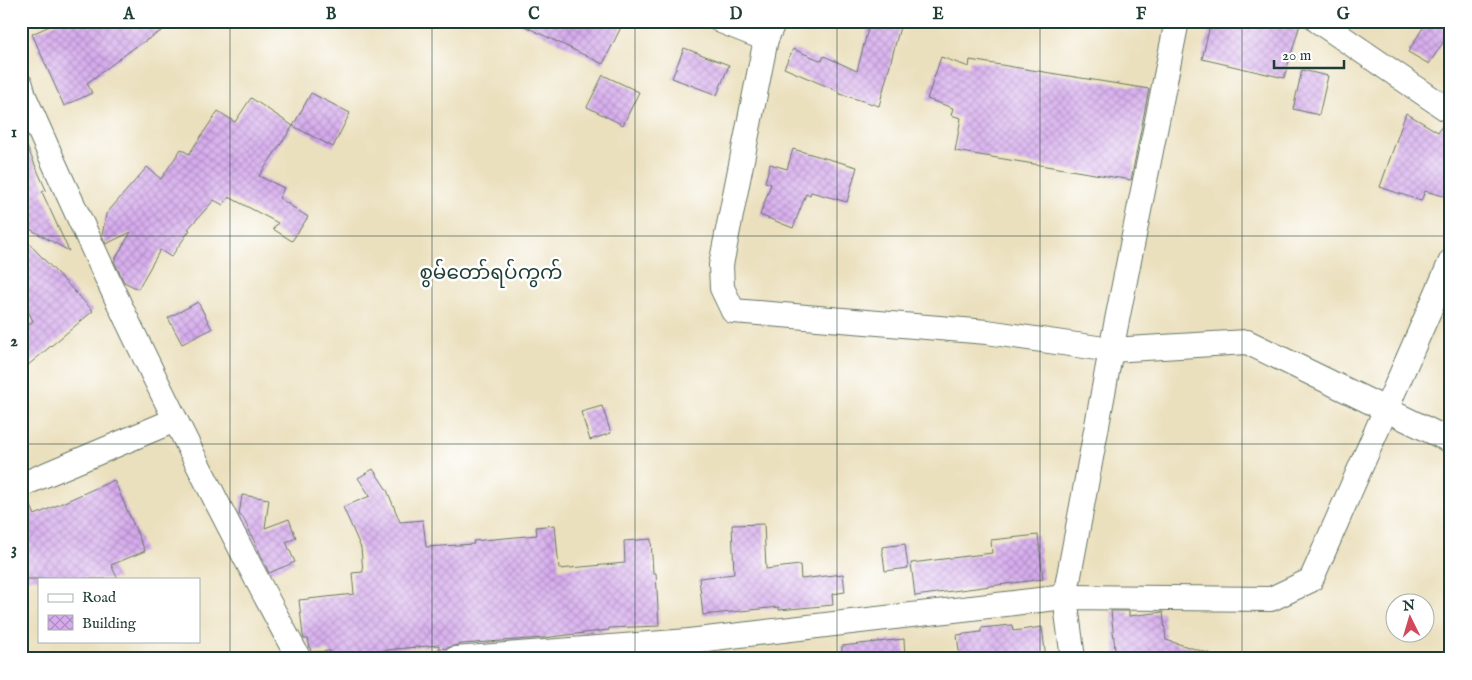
<svg xmlns="http://www.w3.org/2000/svg" width="1472" height="680" viewBox="0 0 1472 680" font-family="'IM FELL English','Noto Sans Myanmar',serif">
  <style>
    .building { fill: url(#building-cross-hatch) }
    .lines { fill: none; stroke-linecap: round; stroke-linejoin: round }
    .minor-casing { stroke: #667664; stroke-width: 26 }
    .minor { stroke: #fff; stroke-width: 24 }
    .grid { fill: none; stroke: #1f3d34; stroke-width: 1; stroke-opacity: 0.55 }
    .labels { text-anchor: middle; dominant-baseline: central; stroke-width: 5; stroke-linejoin: round; paint-order: stroke }
    .quarter-label { font-size: 20px; fill: #1f3d34; stroke: #fff }
    .neatline { fill: none; stroke: #1f3d34; stroke-width: 2 }
    .grid-label { font-size: 16px; text-anchor: middle; font-weight: bold; fill: #1f3d34 }
  </style>
  <defs>
    <pattern id="building-cross-hatch" width="8" height="8" patternUnits="userSpaceOnUse" patternTransform="scale(1.25)"><rect width="8" height="8" fill="#d6aaed"/><path d="M0 0l8 8M0 8l8-8" fill="none" stroke="#ad8cc1"/></pattern>
  </defs>
  <rect width="100%" height="100%" fill="#fff"/>
  <filter id="ink" filterUnits="userSpaceOnUse"><feTurbulence type="fractalNoise" baseFrequency=".02" numOctaves="2"/><feDisplacementMap in="SourceGraphic" scale="10" xChannelSelector="R" yChannelSelector="G"/><feConvolveMatrix kernelMatrix="1 2 1 2 8 2 1 2 1" color-interpolation-filters="sRGB"/></filter>
  <filter id="wash" filterUnits="userSpaceOnUse"><feTurbulence type="fractalNoise" baseFrequency=".0096" numOctaves="4" result="noise"/><feDisplacementMap in="SourceGraphic" scale="20" xChannelSelector="R" yChannelSelector="G"/><feGaussianBlur stdDeviation="1.12" result="paint"/><feColorMatrix in="noise" values="0 0 0 0 0 0 0 0 0 0 0 0 0 0 0 0 0 1.4 0 .05"/><feComposite in="paint" operator="in"/></filter>
  <g filter="url(#wash)">
    <rect width="100%" height="100%" fill="#ebe0be"/>
    <g id="blocks">
      <!-- building -->
      <g class="building">
        <polygon points="61,21 177,21 134,48 87,83 92,93 64,106 32,34"/>
        <polygon points="514,21 624,21 603,64"/>
        <polygon points="870,21 900,27 879,106 840,94 840,92 784,68 793,49 822,61 824,56 857,71"/>
        <polygon points="1211,21 1301,21 1284,78 1202,59"/>
        <polygon points="1427,21 1451,21 1451,30 1429,64 1408,52"/>
        <polygon points="684,48 729,65 717,95 672,78"/>
        <polygon points="941,57 969,67 970,60 1149,89 1131,180 955,151 961,118 951,115 953,108 927,99"/>
        <polygon points="1302,70 1328,76 1319,115 1293,109"/>
        <polygon points="603,75 639,92 623,125 587,107"/>
        <polygon points="311,93 350,113 333,147 293,126"/>
        <polygon points="251,98 293,126 259,176 284,188 279,198 308,217 292,241 273,229 278,223 229,197 223,205 214,200 188,229 190,230 171,257 160,250 138,289 124,282 114,261 131,232 106,244 102,236 106,214 147,167 161,179 181,149 189,154 218,111 235,122"/>
        <polygon points="1406,113 1438,132 1444,123 1451,126 1451,198 1425,191 1421,201 1380,187"/>
        <polygon points="21,133 46,190 42,192 69,251 21,224"/>
        <polygon points="793,149 857,167 847,202 811,192 810,195 806,194 793,228 760,215 771,184 765,182 770,164 787,169"/>
        <polygon points="21,235 93,311 21,371 21,331 33,321 21,297"/>
        <polygon points="198,302 212,329 182,344 168,318"/>
        <polygon points="602,406 611,433 590,440 581,412"/>
        <polygon points="373,469 387,490 400,522 423,520 426,547 474,544 473,541 537,535 536,527 555,525 559,569 625,563 624,541 651,539 653,573 656,573 659,626 609,628 609,630 543,638 461,644 447,648 439,649 439,645 395,649 369,653 369,657 351,659 331,659 330,651 311,652 308,639 304,639 303,636 299,600 354,594 352,573 363,572 361,548 343,507 370,496 358,478"/>
        <polygon points="114,480 145,551 111,565 118,579 21,579 21,498 27,497 35,515"/>
        <polygon points="242,495 269,499 265,528 289,519 296,538 286,542 295,562 269,573 243,517 239,515"/>
        <polygon points="764,524 766,569 800,565 801,579 843,574 845,592 832,594 833,605 779,610 779,607 703,615 699,578 734,574 732,525"/>
        <polygon points="1038,535 1043,579 915,596 911,563 992,553 991,540"/>
        <polygon points="905,544 908,568 885,571 882,547"/>
        <polygon points="1111,611 1129,611 1129,616 1163,612 1166,640 1211,654 1211,659 1116,659"/>
        <polygon points="1012,625 1013,631 1042,627 1046,659 960,659 957,635 981,632 981,628"/>
        <polygon points="904,639 905,659 842,659 842,646"/>
      </g>
    </g>
  </g>
  <g filter="url(#ink)">
    <use href="#blocks" fill-opacity="0" stroke="#667664" stroke-width="1"/>
    <g class="lines">
      <!-- minor casing -->
      <g class="minor-casing">
        <g id="minor">
          <polyline points="721,21 766,39"/>
          <polyline points="774,21 766,39 721,265 722,288 733,311 987,332 1111,350 1247,342 1451,441"/>
          <polyline points="1318,21 1451,112"/>
          <path d="M21,85L24,96C108,287 200,475 299,659"/>
          <polyline points="21,485 175,420"/>
          <polyline points="455,659 689,641 1065,597 1271,599 1311,580 1451,261"/>
          <polyline points="1073,659 1065,597 1111,350 1177,21"/>
        </g>
      </g>
      <!-- minor -->
      <use href="#minor" class="minor"/>
    </g>
  </g>
  <!-- grid -->
  <path class="grid" d="M230,21V659M432,21V659M635,21V659M837,21V659M1040,21V659M1242,21V659M21,236H1451M21,444H1451"/>
  <g class="labels">
    <!-- quarter labels -->
    <g class="quarter-label">
      <text x="491" y="273">စွမ်တော်ရပ်ကွက်</text>
    </g>
  </g>
  <!-- margin -->
  <rect width="1472" height="680" fill="none" stroke="#fff" stroke-width="55"/>
  <!-- legend -->
  <rect x="38" y="578" width="162" height="65" fill="#ffffff" stroke="#a5b1ae"/>
  <rect x="48" y="594" width="25" height="8" fill="#ffffff" stroke="#a5b1ae"/>
  <text x="82" y="602" font-size="15" fill="#1f3d34">Road</text>
  <rect x="48" y="615" width="25" height="15" fill="url(#building-cross-hatch)" stroke="#a5b1ae"/>
  <text x="82" y="628" font-size="15" fill="#1f3d34">Building</text>
  <!-- north arrow -->
  <g transform="translate(1410 618) rotate(355)"><circle r="24" fill="#ffffff" stroke="#a5b1ae"/>
  <path d="M0-4L9 19L0 12L-9 19Z" fill="#d1495b"/>
  <text y="-8" font-size="14" font-weight="bold" text-anchor="middle" fill="#1f3d34">N</text>
  </g>
  <!-- scale -->
  <path d="M1274 60v8h70v-8" fill="none" stroke="#1f3d34" stroke-width="2.5"/>
  <text x="1282" y="60" font-size="15" fill="#1f3d34" stroke="#ffffff" stroke-width="4" paint-order="stroke">20 m</text>
  <rect x="28" y="28" width="1416" height="624" class="neatline"/>
  <g class="grid-label">
    <text x="129" y="19">A</text>
    <text x="331" y="19">B</text>
    <text x="534" y="19">C</text>
    <text x="736" y="19">D</text>
    <text x="938" y="19">E</text>
    <text x="1141" y="19">F</text>
    <text x="1343" y="19">G</text>
    <text x="14" y="137">1</text>
    <text x="14" y="346">2</text>
    <text x="14" y="554">3</text>
  </g>
</svg>
